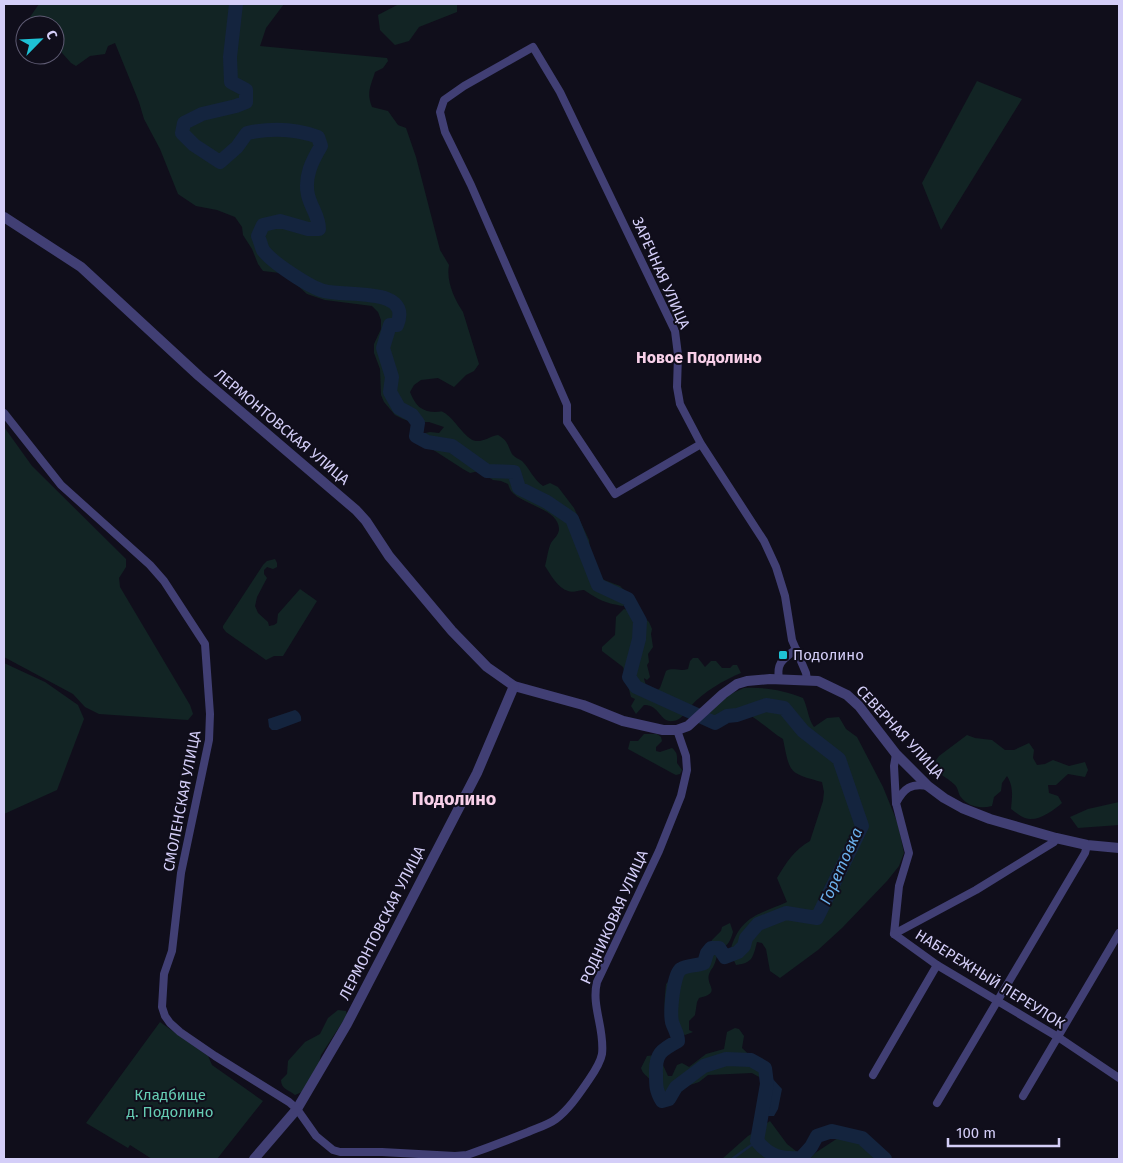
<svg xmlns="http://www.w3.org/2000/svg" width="1123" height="1163" viewBox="0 0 1123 1163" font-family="'Fira Sans',sans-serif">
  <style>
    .green { fill: #122424 }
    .water { fill: #14243e }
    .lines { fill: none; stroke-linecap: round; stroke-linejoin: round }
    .stream { stroke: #14243e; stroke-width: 2.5 }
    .river { stroke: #14243e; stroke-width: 14 }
    .minor { stroke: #413f74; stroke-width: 8 }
    .tertiary { stroke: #413f74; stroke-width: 10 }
    .poi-dot { fill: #1ec1d5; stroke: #100e1b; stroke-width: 2 }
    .labels { text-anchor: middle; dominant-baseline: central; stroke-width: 4; stroke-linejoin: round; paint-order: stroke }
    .street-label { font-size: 15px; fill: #d4cef8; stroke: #100e1b }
    .poi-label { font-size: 15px; fill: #d4cef8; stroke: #100e1b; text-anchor: start }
    .park-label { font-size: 15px; fill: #66cdb4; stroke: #100e1b }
    .neighbourhood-label { font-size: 16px; font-weight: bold; fill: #f8d0e9; stroke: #100e1b }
    .water-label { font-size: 16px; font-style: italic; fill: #6aaeea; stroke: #100e1b }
    .quarter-label { font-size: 18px; font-weight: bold; fill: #f8d0e9; stroke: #100e1b }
  </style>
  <rect width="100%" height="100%" fill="#100e1b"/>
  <!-- green -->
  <g class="green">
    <path d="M39,4H284L266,28L260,46L387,58L388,61L383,68L375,72C371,85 366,93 372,107L388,111L398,125L406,128L416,157L440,250L449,265C446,281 454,299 463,312L479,364L474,371L466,375L454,387L438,378L421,380L414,385L410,392C415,405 421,412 436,412C438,412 441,411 443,412C455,418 464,439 476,441C483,442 491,436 498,435C508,441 507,444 512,454C514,457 519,459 522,461C530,469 533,479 543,486L550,483L558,487L574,508L589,540L591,557L598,573L604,580L620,586L626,592L629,600L623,606C605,603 599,600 584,590C580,590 573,593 568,591C558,588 550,574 545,566C547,559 548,549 551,543C554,538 558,536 559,530C560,509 522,505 511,491C510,489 509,487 508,484L501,481L493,480L479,471L470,473L463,469L421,442V434L430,432L439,433L444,427L429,422H411L403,419L395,415L384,402L381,395L380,369L374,353V344L381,329V320L378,312L372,306L325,300L307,294L287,276L280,273L263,271L258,264L252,249L243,235L242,227L235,217L217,210L196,206L178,194L160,149L144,119L139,102L115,43L108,46L105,54L90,56L76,66L71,63L55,45V25H37L30,17Z"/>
    <polygon points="399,4 457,4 457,12 419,27 409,41 395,45 380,30 378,15"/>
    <polygon points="977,81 1022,99 941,230 922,183"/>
    <polygon points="4,427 32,466 126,559 126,567 119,578 120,587 190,705 193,714 188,720 99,714 85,707 73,694 4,657"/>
    <polygon points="275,559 277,563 277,567 273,569 267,567 264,570 264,574 267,578 257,597 255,606 258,613 268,622 269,626 274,625 277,623 278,614 300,589 317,601 283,656 274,656 266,660 226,632 223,628 223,626 263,565 267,561"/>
    <path d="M624,609L640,613L649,622L652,629L651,634L653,647L648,654L649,662L647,665L650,677L647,680L644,678C645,686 649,690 657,691L660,688L666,671C673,667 680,672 688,669L690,661L693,658H698L705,667L711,661H716L722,668H730L733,665H737L741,673C724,680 703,692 691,706C686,711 681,721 673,721C660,723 659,704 644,705L636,714L631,706L635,699L631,697L623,667L602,651V647L615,635L616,617Z"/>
    <polygon points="4,663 45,682 78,705 84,719 57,790 4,814"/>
    <path d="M744,688C765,687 783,690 803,698C808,708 808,719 814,727L827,718L839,717L846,729L857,737L883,787L898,824L904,853L899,866L887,881L842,928L818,950L780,978L770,971L766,949L762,943L757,942C753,957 753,963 736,965L730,952C739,917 757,915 787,902L777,878C786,863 794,850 810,841L823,801L824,792L822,782C788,773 790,773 783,739C771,732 762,722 749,715L735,722L712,717L708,710L726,696Z"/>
    <path d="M644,734H657L661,737L662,741L656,747V751L660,752L672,748C678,753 677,756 677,763L682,770L680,774L676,775L672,773L628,749L630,741H638Z"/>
    <path d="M967,735L975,738L992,740L1005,750H1014L1029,743L1034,750L1033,758L1037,765L1045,764L1053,760L1069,766L1085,762L1088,770L1085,777L1068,774L1056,785H1048L1049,793L1058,796L1062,803C1054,810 1037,823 1025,818C1020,816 1015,812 1011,809C1012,797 1014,787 1007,776L1002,783L1001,791L994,797L992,806C980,809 968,807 960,796C958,792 958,788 955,785C946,776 938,776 934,763L939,756Z"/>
    <polygon points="1119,802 1119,825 1078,828 1070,817 1088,809"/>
    <path d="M730,923L733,932C732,935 731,939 729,942C726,947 720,949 718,954C716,958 716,961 714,965C713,968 711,969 710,972C703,985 724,992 699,998L697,1002L695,1015L689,1021V1030L693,1032L685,1035C681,1032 677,1032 673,1030C661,1023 665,996 666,984L672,978L677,966L694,963L707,952L712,940L721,931L722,927Z"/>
    <path d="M338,1010L346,1011L347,1015L321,1055L319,1063L302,1092L295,1095C289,1090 281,1089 281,1080L287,1074L288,1061L305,1042L320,1034L328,1018Z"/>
    <polygon points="160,1022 208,1056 212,1065 263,1101 217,1159 152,1159 130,1145 128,1148 86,1123"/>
    <path d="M735,1028L739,1029L744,1036L742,1048L765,1070L766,1074L764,1077H759L752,1073L708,1075L699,1082L687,1086L666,1106L662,1107C648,1098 657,1089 651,1081C647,1075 643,1075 641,1068L647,1056L655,1055L659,1056L668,1076H672L677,1065L682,1063L689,1067L706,1054L724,1049L727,1032Z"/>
    <polygon points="770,1121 787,1144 806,1159 844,1134 861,1140 885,1159 722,1159 748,1136"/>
  </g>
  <!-- water -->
  <g class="water">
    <path d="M295,710C299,712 302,716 301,721L277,730H272L269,727L268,719Z"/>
    <polygon points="772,1078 782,1089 778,1109 774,1116 767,1116 760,1107 761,1088 764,1080"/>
  </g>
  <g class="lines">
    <!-- stream -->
    <polyline class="stream" points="732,1159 757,1141"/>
    <!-- river -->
    <path class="river" d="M236,4L230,57L231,82L246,90V102L236,106L202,114L184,123L182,133L194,145L220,162L237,147L247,133C271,128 294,128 318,137L321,146C312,161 304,177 308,195C311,208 319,216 319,229H308L280,221L263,225L258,236C260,240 261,246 263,250C271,262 311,288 324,291C345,297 413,286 397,325H390L383,348L392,377L390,392L399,408L412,415L418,423L416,436L427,442L452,446L487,471L514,472L519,488L547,502L572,519L598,585L628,599L640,621L639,639L629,677L636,687L715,723L727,716L737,715L766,705L784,708L803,731L839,759L862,826L817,918L786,913L758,924L746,938L744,946L738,952L725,957L719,948H711L707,953L704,963C697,966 687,965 681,969C673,974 670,1013 672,1022C674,1029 678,1033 678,1041C661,1050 655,1054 656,1074C656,1086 656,1091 662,1101L669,1099L676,1087L704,1066L726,1059L751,1060L765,1068L767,1084L757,1141C770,1157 781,1159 801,1158L811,1147L817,1136L832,1131L862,1138L885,1159"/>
    <!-- minor -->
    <g class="minor">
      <path d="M4,413L61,485L150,565L164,581L205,644L210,714L209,740L181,873L172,951L164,974L162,1007L165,1016L170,1023L180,1032L215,1056L289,1102L297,1109L316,1136L333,1150L340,1152H382L455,1156L467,1155C487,1148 508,1140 528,1132C537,1128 548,1125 556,1119C568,1110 577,1097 586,1084C592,1075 600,1065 602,1054C605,1029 591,1006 597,982L659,851L681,796L687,770L686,756L677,730"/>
      <polyline points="701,444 615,494 567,422 567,405 471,185 445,132 440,112 444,100 464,86 533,47 560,92 675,331 678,355 677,387 680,404 701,444 764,541 776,567 785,596 792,640 806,673 807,680"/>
      <path d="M779,679C776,662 784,659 796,649"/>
      <path d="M928,786C911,783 904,788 896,803L909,853L899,886L894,934L937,965L1058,1037L1119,1078"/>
      <polyline points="896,803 894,766 896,754"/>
      <polyline points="894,934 976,890 1054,842 1056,838"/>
      <polyline points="873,1075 937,965"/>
      <polyline points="1023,1096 1119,933"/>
      <polyline points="937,1103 1085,853 1087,845"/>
    </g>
    <!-- tertiary -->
    <g class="tertiary">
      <polyline points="4,217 81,267 199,376 356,510 366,521 389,556 452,631 487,667 514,686 583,705 623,721 663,730 677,730 688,726 723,694 737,684 747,681 770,679 818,681 847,695 859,706 896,754 928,786 944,798 962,808 990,819 1056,838 1087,845 1119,848"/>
      <polyline points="254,1159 297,1109 347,1024 477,773 514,686"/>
    </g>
  </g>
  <!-- markers -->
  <rect class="poi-dot" x="778" y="650" width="10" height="10" rx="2.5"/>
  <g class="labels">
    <!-- street labels -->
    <g class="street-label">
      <text transform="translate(661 273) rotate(66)">ЗАРЕЧНАЯ УЛИЦА</text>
      <text transform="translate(282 427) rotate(40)">ЛЕРМОНТОВСКАЯ УЛИЦА</text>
      <text transform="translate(900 732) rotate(47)">СЕВЕРНАЯ УЛИЦА</text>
      <text transform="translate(182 801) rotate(-79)">СМОЛЕНСКАЯ УЛИЦА</text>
      <text transform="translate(614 917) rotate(-66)">РОДНИКОВАЯ УЛИЦА</text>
      <text transform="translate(382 923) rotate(-63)">ЛЕРМОНТОВСКАЯ УЛИЦА</text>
      <text transform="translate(990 979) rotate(32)">НАБЕРЕЖНЫЙ ПЕРЕУЛОК</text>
    </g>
    <!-- poi labels -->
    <g class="poi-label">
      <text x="793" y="655">Подолино</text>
    </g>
    <!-- park labels -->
    <g class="park-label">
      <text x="170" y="1095">Кладбище<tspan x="170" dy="17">д. Подолино</tspan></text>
    </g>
    <!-- neighbourhood labels -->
    <g class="neighbourhood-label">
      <text x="699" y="357">Новое Подолино</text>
    </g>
    <!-- water labels -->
    <g class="water-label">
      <text transform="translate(841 866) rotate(-66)">Горетовка</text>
    </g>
    <!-- quarter labels -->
    <g class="quarter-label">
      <text x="454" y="799">Подолино</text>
    </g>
  </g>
  <!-- border -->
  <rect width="1123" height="1163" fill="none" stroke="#d4cef8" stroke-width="10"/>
  <!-- north arrow -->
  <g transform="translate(40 40) rotate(66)"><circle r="24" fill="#100e1b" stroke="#5e5b73"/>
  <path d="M0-4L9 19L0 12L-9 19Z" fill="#1ec1d5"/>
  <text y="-8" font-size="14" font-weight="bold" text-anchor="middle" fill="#d4cef8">С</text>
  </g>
  <!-- scale -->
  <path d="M948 1138v8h111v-8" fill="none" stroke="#d4cef8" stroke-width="2.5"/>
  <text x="956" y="1138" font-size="15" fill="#d4cef8" stroke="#100e1b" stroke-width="4" paint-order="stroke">100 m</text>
</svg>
